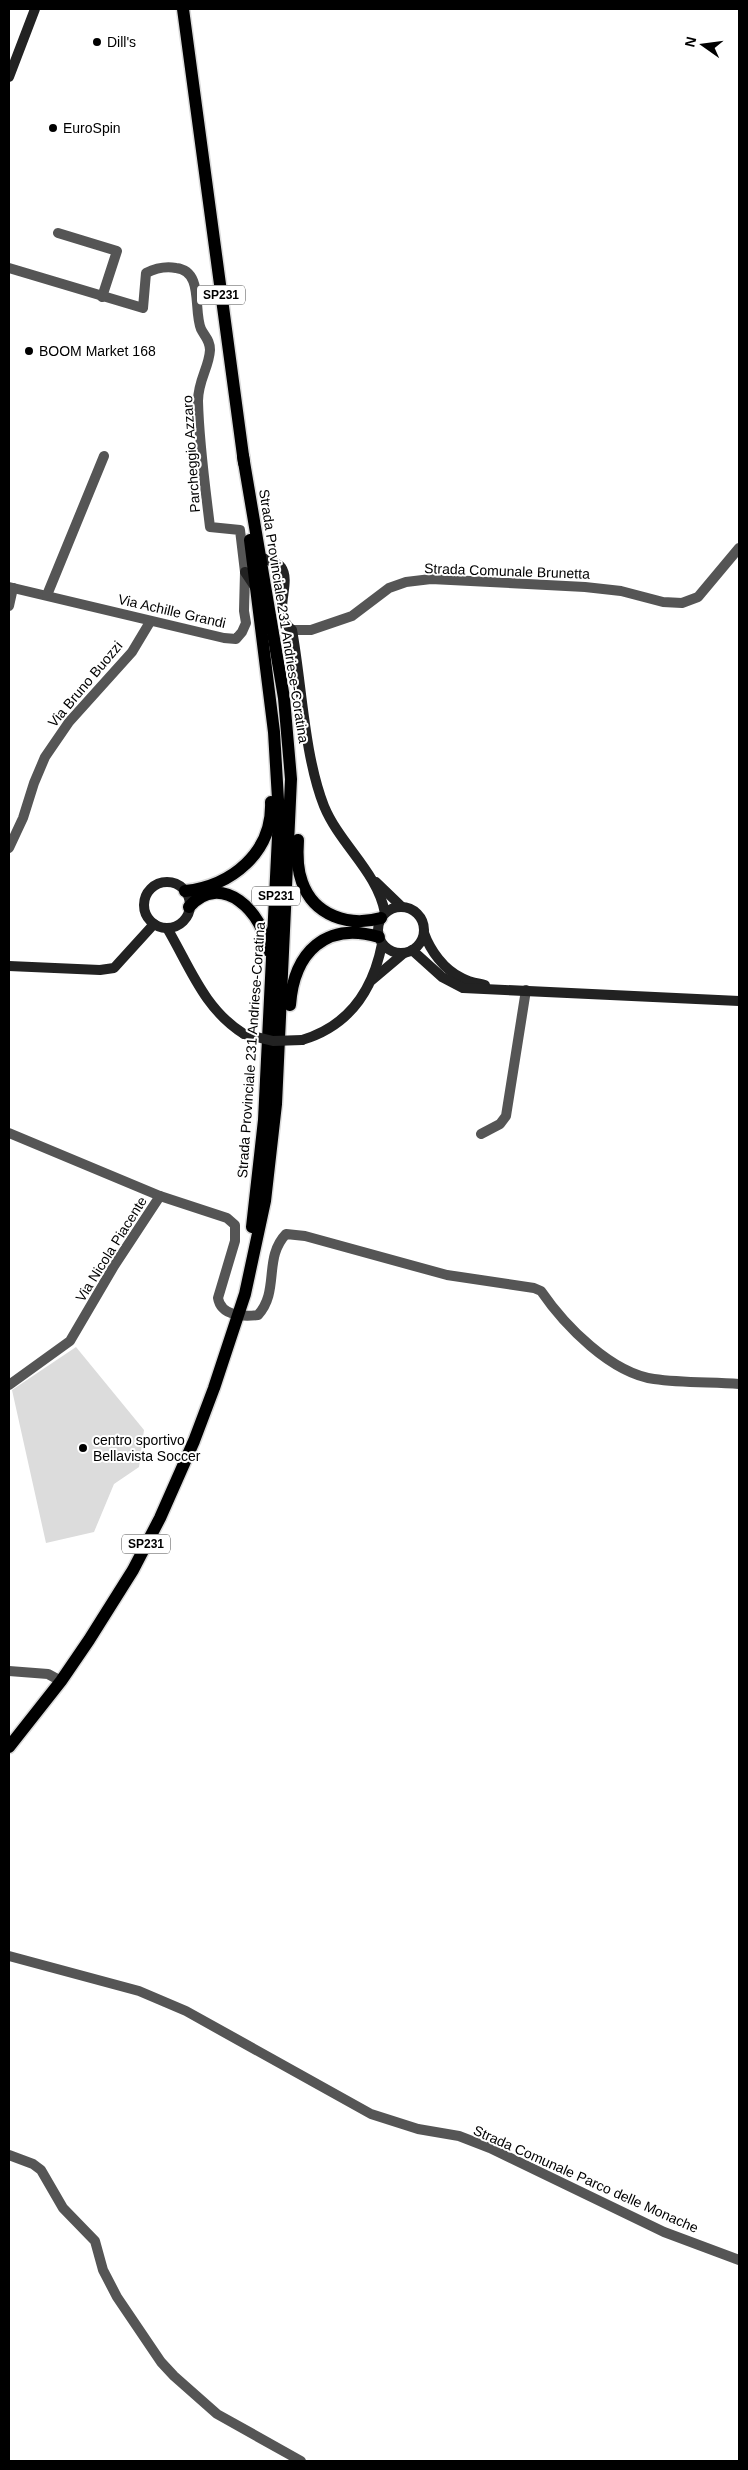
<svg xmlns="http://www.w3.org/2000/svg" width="748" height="2470" viewBox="0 0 748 2470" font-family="Helvetica,sans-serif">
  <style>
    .pitch { fill: #dcdcdc }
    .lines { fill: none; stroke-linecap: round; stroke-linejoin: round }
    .primary-casing { stroke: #dbdbdb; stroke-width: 15 }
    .street { stroke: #555; stroke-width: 10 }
    .secondary { stroke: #222; stroke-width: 10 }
    .primary { stroke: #000; stroke-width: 12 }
    .secondary-bridge { stroke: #222; stroke-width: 10 }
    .poi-dot { fill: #000; stroke: #fff; stroke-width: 2 }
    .labels { text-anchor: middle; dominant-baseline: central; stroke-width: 4; stroke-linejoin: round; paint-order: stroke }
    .shield { fill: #fff; stroke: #4c4c4c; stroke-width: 1 }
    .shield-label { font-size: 12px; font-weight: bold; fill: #000 }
    .poi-label { font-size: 14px; fill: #000; stroke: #fff; text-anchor: start }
    .street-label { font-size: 14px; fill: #000; stroke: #fff }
  </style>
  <rect width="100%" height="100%" fill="#fff"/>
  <!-- pitch -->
  <polygon class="pitch" points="76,1347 144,1430 139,1467 114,1484 94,1532 46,1543 12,1390"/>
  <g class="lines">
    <!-- primary casing -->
    <g class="primary-casing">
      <g id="primary">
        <polyline points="183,9 244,463"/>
        <polyline points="250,540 274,732 279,816 264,1120 252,1227"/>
        <path d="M298,840C297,854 297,869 302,882C314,916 349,927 381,918"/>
        <path d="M185,891C231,886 273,853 271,802"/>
        <path d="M189,907C221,870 265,913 267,950"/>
        <path d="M290,1005C294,952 326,921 379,937"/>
        <polyline points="9,1747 61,1681 89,1640 133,1570 160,1518 194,1441 214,1388 245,1294 265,1201 276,1104 291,779 284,698 243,456"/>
      </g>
    </g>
    <!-- street -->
    <g class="street">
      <polyline points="58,233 117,251 102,297"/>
      <path d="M9,268L143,308L146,273C156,268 165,266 176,268C204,271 193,310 201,329C205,337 210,340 210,350C209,368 198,380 198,401C199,443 205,485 210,527L240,530L245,572L244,611L246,623L242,632L236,639L224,638L9,587"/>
      <polyline points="47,595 104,456"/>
      <polyline points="9,606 13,588"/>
      <polyline points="292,630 311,630 352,616 389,588 406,582 431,579 585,587 621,591 663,602 682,603 698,597 739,548"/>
      <polyline points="9,848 23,818 34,783 45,757 69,722 132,652 150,622"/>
      <polyline points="9,1133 160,1196 114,1266 70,1341 9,1385"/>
      <polyline points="481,1134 500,1124 506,1116 526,990"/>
      <path d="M160,1196L227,1218L235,1225V1241L218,1298C221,1316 243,1317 258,1315C280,1291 263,1258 286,1234L305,1236L447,1275L534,1288L541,1291C565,1326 611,1373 654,1379C682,1383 711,1382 739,1384"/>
      <polyline points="9,1671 48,1674 61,1681"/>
      <polyline points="9,1956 139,1991 186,2011 371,2114 418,2129 459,2136 490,2148 664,2232 739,2260"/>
      <polyline points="9,2155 33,2164 41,2170 63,2208 95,2241 103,2270 117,2297 161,2362 174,2376 217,2414 301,2461"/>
    </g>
    <!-- secondary -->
    <g class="secondary">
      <polyline points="9,77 35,9"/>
      <path d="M260,557C266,560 277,562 281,567C293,584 270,613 292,630C302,685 304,755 324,806C340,845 377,871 385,913"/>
      <polyline points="245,572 255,587"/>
      <polyline points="376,882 402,907"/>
      <circle cx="167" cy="905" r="23"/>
      <circle cx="401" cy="930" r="23"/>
      <path d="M167,928C190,967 204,1009 244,1034"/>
      <path d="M424,933C430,950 444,970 462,978C469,982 477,983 485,985"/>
      <polyline points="412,950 442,977 463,988 739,1001"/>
      <polyline points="9,966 100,970 114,968 154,924"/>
      <polyline points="372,980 404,953"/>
      <path d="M302,1040C349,1026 373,990 382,944"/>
    </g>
    <!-- primary -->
    <use href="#primary" class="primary"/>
    <!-- secondary-bridge -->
    <polyline class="secondary-bridge" points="244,1034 273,1041 302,1040"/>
  </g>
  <!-- markers -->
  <g class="poi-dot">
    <circle cx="97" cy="42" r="5"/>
    <circle cx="53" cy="128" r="5"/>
    <circle cx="29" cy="351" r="5"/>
    <circle cx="83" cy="1448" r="5"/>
  </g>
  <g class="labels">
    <!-- shield labels -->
    <g class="shield">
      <rect x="197" y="285.5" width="48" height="19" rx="4"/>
      <rect x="252" y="886.5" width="48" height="19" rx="4"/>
      <rect x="122" y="1534.5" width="48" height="19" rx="4"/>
    </g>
    <g class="shield-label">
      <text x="221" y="295">SP231</text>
      <text x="276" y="896">SP231</text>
      <text x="146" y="1544">SP231</text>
    </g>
    <!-- poi labels -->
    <g class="poi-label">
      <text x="107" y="42">Dill's</text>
      <text x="63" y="128">EuroSpin</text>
      <text x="39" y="351">BOOM Market 168</text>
      <text x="93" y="1440">centro sportivo<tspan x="93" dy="16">Bellavista Soccer</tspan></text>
    </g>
    <!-- street labels -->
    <g class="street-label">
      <text transform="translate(191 454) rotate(-94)">Parcheggio Azzaro</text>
      <text transform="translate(507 571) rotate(2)">Strada Comunale Brunetta</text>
      <text transform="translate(172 611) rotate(13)">Via Achille Grandi</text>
      <text transform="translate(284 616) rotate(81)">Strada Provinciale 231 Andriese-Coratina</text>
      <text transform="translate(85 684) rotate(-50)">Via Bruno Buozzi</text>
      <text transform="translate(251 1050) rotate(-86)">Strada Provinciale 231 Andriese-Coratina</text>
      <text transform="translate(111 1249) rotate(-58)">Via Nicola Piacente</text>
      <text transform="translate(586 2179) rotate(24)">Strada Comunale Parco delle Monache</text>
    </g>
  </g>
  <!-- border -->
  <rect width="748" height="2470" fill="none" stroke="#000000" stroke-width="20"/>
  <!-- north arrow -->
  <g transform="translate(703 45) rotate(284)" stroke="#ffffff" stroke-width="4" paint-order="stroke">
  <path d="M0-4L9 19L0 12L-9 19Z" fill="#000000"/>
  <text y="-8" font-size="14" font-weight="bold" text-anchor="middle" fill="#000000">N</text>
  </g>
</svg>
